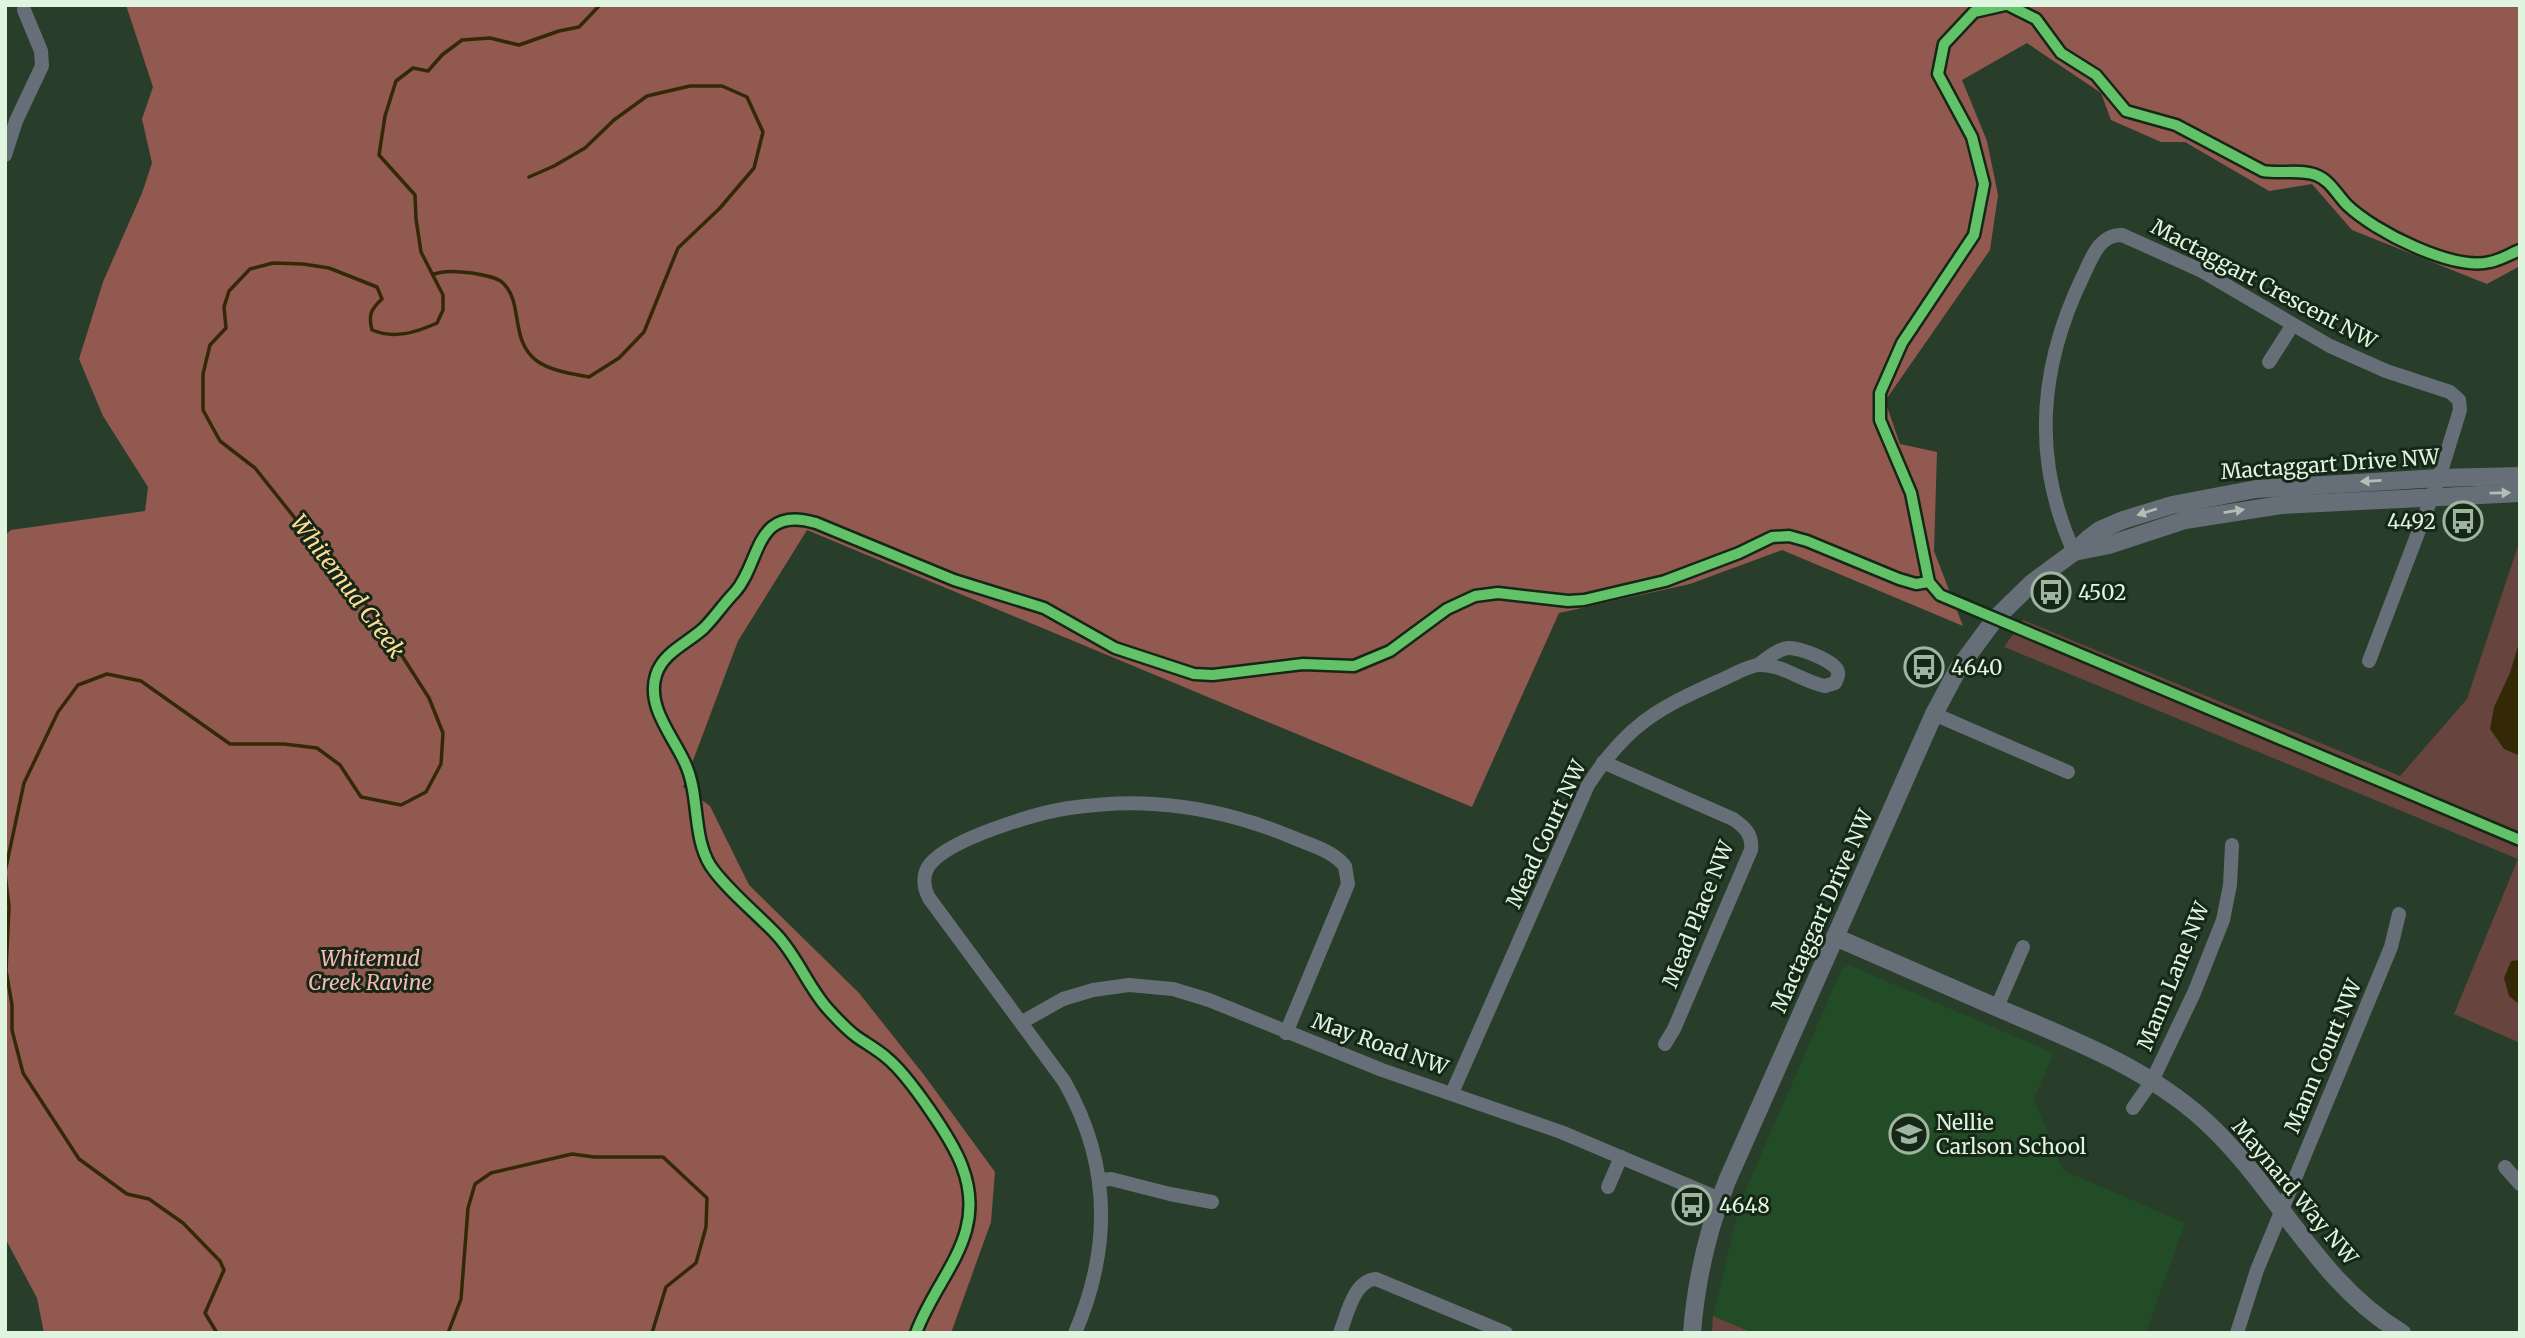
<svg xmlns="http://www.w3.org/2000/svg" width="2525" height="1338" viewBox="0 0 2525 1338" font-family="Merriweather,serif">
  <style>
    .built { fill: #214c25 }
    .green { fill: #68443e }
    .forest { fill: #925951 }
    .water { fill: #342907 }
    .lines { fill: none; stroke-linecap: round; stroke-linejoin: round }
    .stream { stroke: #342907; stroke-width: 3.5 }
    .minor { stroke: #666e78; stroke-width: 14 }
    .tertiary { stroke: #666e78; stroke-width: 18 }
    .cycleway-casing { stroke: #162717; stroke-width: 15 }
    .cycleway { stroke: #61c268; stroke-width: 10 }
    .oneway { fill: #afbfb6 }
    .labels { text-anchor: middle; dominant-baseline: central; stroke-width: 6; stroke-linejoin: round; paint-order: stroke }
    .street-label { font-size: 21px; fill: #dff5df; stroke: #162717 }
    .poi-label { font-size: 21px; fill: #dff5df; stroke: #162717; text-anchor: start }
    .park-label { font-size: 21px; font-style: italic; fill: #f6b8b2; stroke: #162717 }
    .water-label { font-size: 23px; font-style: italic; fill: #fedc95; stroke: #162717 }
  </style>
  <rect width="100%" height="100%" fill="#283d2a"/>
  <!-- built -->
  <polygon class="built" points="1849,965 2054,1053 2034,1099 2063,1170 2185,1223 2146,1333 1753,1333 1713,1316 1740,1203 1842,968"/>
  <!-- green -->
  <g class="green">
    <polygon points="2520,540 2520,1043 2454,1014 2518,859 2004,647 2023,620 2400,776 2467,699"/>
    <polygon points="1713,1316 1753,1333 1712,1333"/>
  </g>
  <!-- forest -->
  <polygon class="forest" points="126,5 2520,5 2520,266 2487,284 2352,230 2312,184 2269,191 2185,142 2161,142 2111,120 2101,93 2027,43 1962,80 1987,141 1998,195 1990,250 1885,401 1900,444 1937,452 1934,551 1963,626 1782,550 1690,584 1559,613 1472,807 807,530 738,641 683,787 710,806 749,885 859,993 924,1075 995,1172 991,1222 951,1333 44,1333 37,1298 5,1238 5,535 11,530 145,511 148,487 103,416 79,359 103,282 142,193 152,163 142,119 153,87"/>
  <!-- water -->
  <g class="water">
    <polygon points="2520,639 2520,756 2504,749 2490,729 2494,707 2510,673"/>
    <polygon points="2520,960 2520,1005 2509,996 2504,978 2511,961"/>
  </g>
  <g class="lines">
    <!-- stream -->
    <g class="stream">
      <path d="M434,274C446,270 459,272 472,273C481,275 496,276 503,283C524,303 509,340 537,361C551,371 573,374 589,377L619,358L644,332L678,248L720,208L754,168L763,132L747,97L722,86H690L647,96L614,120L585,148L554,166L529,177"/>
      <path d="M5,872L24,783L58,712L78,685L107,674L141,681L230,744H284L317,748L340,765L361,797L401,805L426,792L441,764L443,733L429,698L381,623L360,597L322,560L306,532L255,468L220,441L203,410V374L210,345L226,328L224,307L229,291L250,269L273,263L303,264L329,268L377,287L382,299C371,309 368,315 372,330C394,339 415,333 437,323L443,310V295L421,252L416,219L415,195L379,155L385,116L396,81L413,68L428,71L442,55L462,40L490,38L519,45L559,31L579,27L600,5"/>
      <polyline points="5,873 9,907 6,970 12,1005 12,1030 23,1073 79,1159 127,1194 149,1199 183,1223 220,1261 224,1270 205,1313 217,1333"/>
      <polyline points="448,1333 461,1299 468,1208 475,1184 491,1173 572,1154 594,1157 663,1157 707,1198 706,1227 696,1263 666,1287 652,1333"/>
    </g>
    <!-- minor -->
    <g class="minor">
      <polyline points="5,155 16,121 42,66 41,51 24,10"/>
      <polyline points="2269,362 2292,326"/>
      <path d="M2074,552C2031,458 2039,366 2084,274C2092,257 2100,234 2122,235L2200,270L2330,346L2386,371L2450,392L2459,400L2460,410L2439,478L2369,661"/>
      <polyline points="1934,714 2068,772"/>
      <path d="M1603,762L1733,819C1745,827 1753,835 1751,850L1674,1029L1665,1044"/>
      <polyline points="1997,1007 2023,947"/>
      <polyline points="1022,1022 1063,999 1093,990 1129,985 1173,989 1209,1000 1382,1070 1561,1132 1720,1199"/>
      <path d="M1452,1093L1588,785C1626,726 1656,709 1719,681C1731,676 1747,666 1759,665C1783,664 1803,682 1825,686L1835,683C1837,679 1839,676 1838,672C1836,661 1798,647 1788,648C1778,649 1766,659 1758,665"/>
      <polyline points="2133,1108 2152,1081 2194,993 2223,920 2230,885 2232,845"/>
      <polyline points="2505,1167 2520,1184"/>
      <polyline points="1100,1180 1111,1179 1170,1194 1212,1202"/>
      <polyline points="1608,1187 1621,1157"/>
      <path d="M1075,1333C1112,1247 1111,1163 1064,1081L929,898C923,887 922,873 931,863C953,838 1036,813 1069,808C1097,804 1126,802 1154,804C1203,807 1249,819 1294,838C1311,845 1333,851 1345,866L1348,884L1286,1033"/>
      <path d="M1340,1333C1347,1315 1354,1280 1376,1279L1506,1333"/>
      <polyline points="2237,1333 2257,1270 2391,947 2399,914"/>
    </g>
    <!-- tertiary -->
    <g class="tertiary">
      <polyline points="2074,552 2109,545 2185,520 2281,505 2520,493"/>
      <path d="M1835,937C1892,962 1948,986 2005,1011C2076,1041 2146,1068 2204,1120C2276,1185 2316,1282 2402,1333"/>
      <path d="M1692,1333C1696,1281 1708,1229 1727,1181L1934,714L1958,669L1995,619L2032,583L2074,552L2088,539L2100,530L2123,520L2172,505L2256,489L2439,478L2520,476"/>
    </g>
    <!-- cycleway casing -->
    <g class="cycleway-casing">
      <g id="cycleway">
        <polyline points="2005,5 1974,12 1944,44 1938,74 1972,137 1984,184 1974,235 1902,343 1880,393 1880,420 1911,493 1929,582 1940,595 2520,840"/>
        <path d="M2008,5L2036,19L2061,53L2096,75L2126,111L2176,125L2263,171C2280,174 2301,169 2316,175C2330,180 2337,195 2347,205C2374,231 2452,271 2490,262C2500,260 2510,254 2520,250"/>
        <path d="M916,1333C937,1275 989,1236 962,1166C952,1139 909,1076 887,1058C878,1050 867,1044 857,1037C846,1029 836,1018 827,1008C807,985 797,956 776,934C757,914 724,887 710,865C692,835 700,795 685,763C673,736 646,707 656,675C663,652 688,643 704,628C715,617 724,603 735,592C761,563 754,504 816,523L954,580L1044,608L1115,648L1194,674L1213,675L1303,664L1354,666L1390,651L1447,609L1475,596L1498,593L1568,601L1584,600L1665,581L1739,553L1772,537L1789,536L1807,541L1899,579L1916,584L1929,582"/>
      </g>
    </g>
    <!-- cycleway -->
    <use href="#cycleway" class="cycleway"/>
  </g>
  <!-- one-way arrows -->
  <defs><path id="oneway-solid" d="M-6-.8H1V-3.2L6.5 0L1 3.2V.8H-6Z" transform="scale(1.75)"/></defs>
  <g class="oneway">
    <use href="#oneway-solid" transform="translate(2371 481) rotate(177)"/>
    <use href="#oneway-solid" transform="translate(2500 493) rotate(-1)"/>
    <use href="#oneway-solid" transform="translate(2234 511) rotate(-9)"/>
    <use href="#oneway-solid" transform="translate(2147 512) rotate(162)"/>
  </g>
  <!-- icons -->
  <defs>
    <g id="bus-ring" transform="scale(2.0125)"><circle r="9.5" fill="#162717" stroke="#9fb5a0" stroke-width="1.5"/><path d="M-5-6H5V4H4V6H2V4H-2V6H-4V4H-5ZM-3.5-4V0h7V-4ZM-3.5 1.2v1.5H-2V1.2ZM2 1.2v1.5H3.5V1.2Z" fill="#9fb5a0"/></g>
    <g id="school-ring" transform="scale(2.0125)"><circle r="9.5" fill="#162717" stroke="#9fb5a0" stroke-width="1.5"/><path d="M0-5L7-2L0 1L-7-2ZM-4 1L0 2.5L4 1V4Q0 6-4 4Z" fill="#9fb5a0"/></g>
  </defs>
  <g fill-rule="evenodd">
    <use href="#bus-ring" x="2463" y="521"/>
    <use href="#bus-ring" x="2051" y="592"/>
    <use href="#bus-ring" x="1924" y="667"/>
    <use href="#school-ring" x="1909" y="1134"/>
    <use href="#bus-ring" x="1692" y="1205"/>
  </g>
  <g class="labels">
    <!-- street labels -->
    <g class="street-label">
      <text transform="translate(2264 284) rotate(28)">Mactaggart Crescent NW</text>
      <text transform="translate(2330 464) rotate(-4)">Mactaggart Drive NW</text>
      <text transform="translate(1546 834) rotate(-65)">Mead Court NW</text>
      <text transform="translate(1822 911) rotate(-66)">Mactaggart Drive NW</text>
      <text transform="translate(1698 914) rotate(-68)">Mead Place NW</text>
      <text transform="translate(2173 976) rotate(-68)">Mann Lane NW</text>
      <text transform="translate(1380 1044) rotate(20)">May Road NW</text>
      <text transform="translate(2323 1056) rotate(-67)">Mann Court NW</text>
      <text transform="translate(2295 1192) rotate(50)">Maynard Way NW</text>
    </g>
    <!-- poi labels -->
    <g class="poi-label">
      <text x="2436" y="521" text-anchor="end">4492</text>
      <text x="2078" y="592">4502</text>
      <text x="1951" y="667">4640</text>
      <text x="1936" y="1122">Nellie<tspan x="1936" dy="24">Carlson School</tspan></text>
      <text x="1719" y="1205">4648</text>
    </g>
    <!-- park labels -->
    <g class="park-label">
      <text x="370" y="958">Whitemud<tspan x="370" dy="24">Creek Ravine</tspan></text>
    </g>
    <!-- water labels -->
    <g class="water-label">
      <text transform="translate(348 586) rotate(53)">Whitemud Creek</text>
    </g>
  </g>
  <!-- border -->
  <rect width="2525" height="1338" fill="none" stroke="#dff5df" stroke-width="14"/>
</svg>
